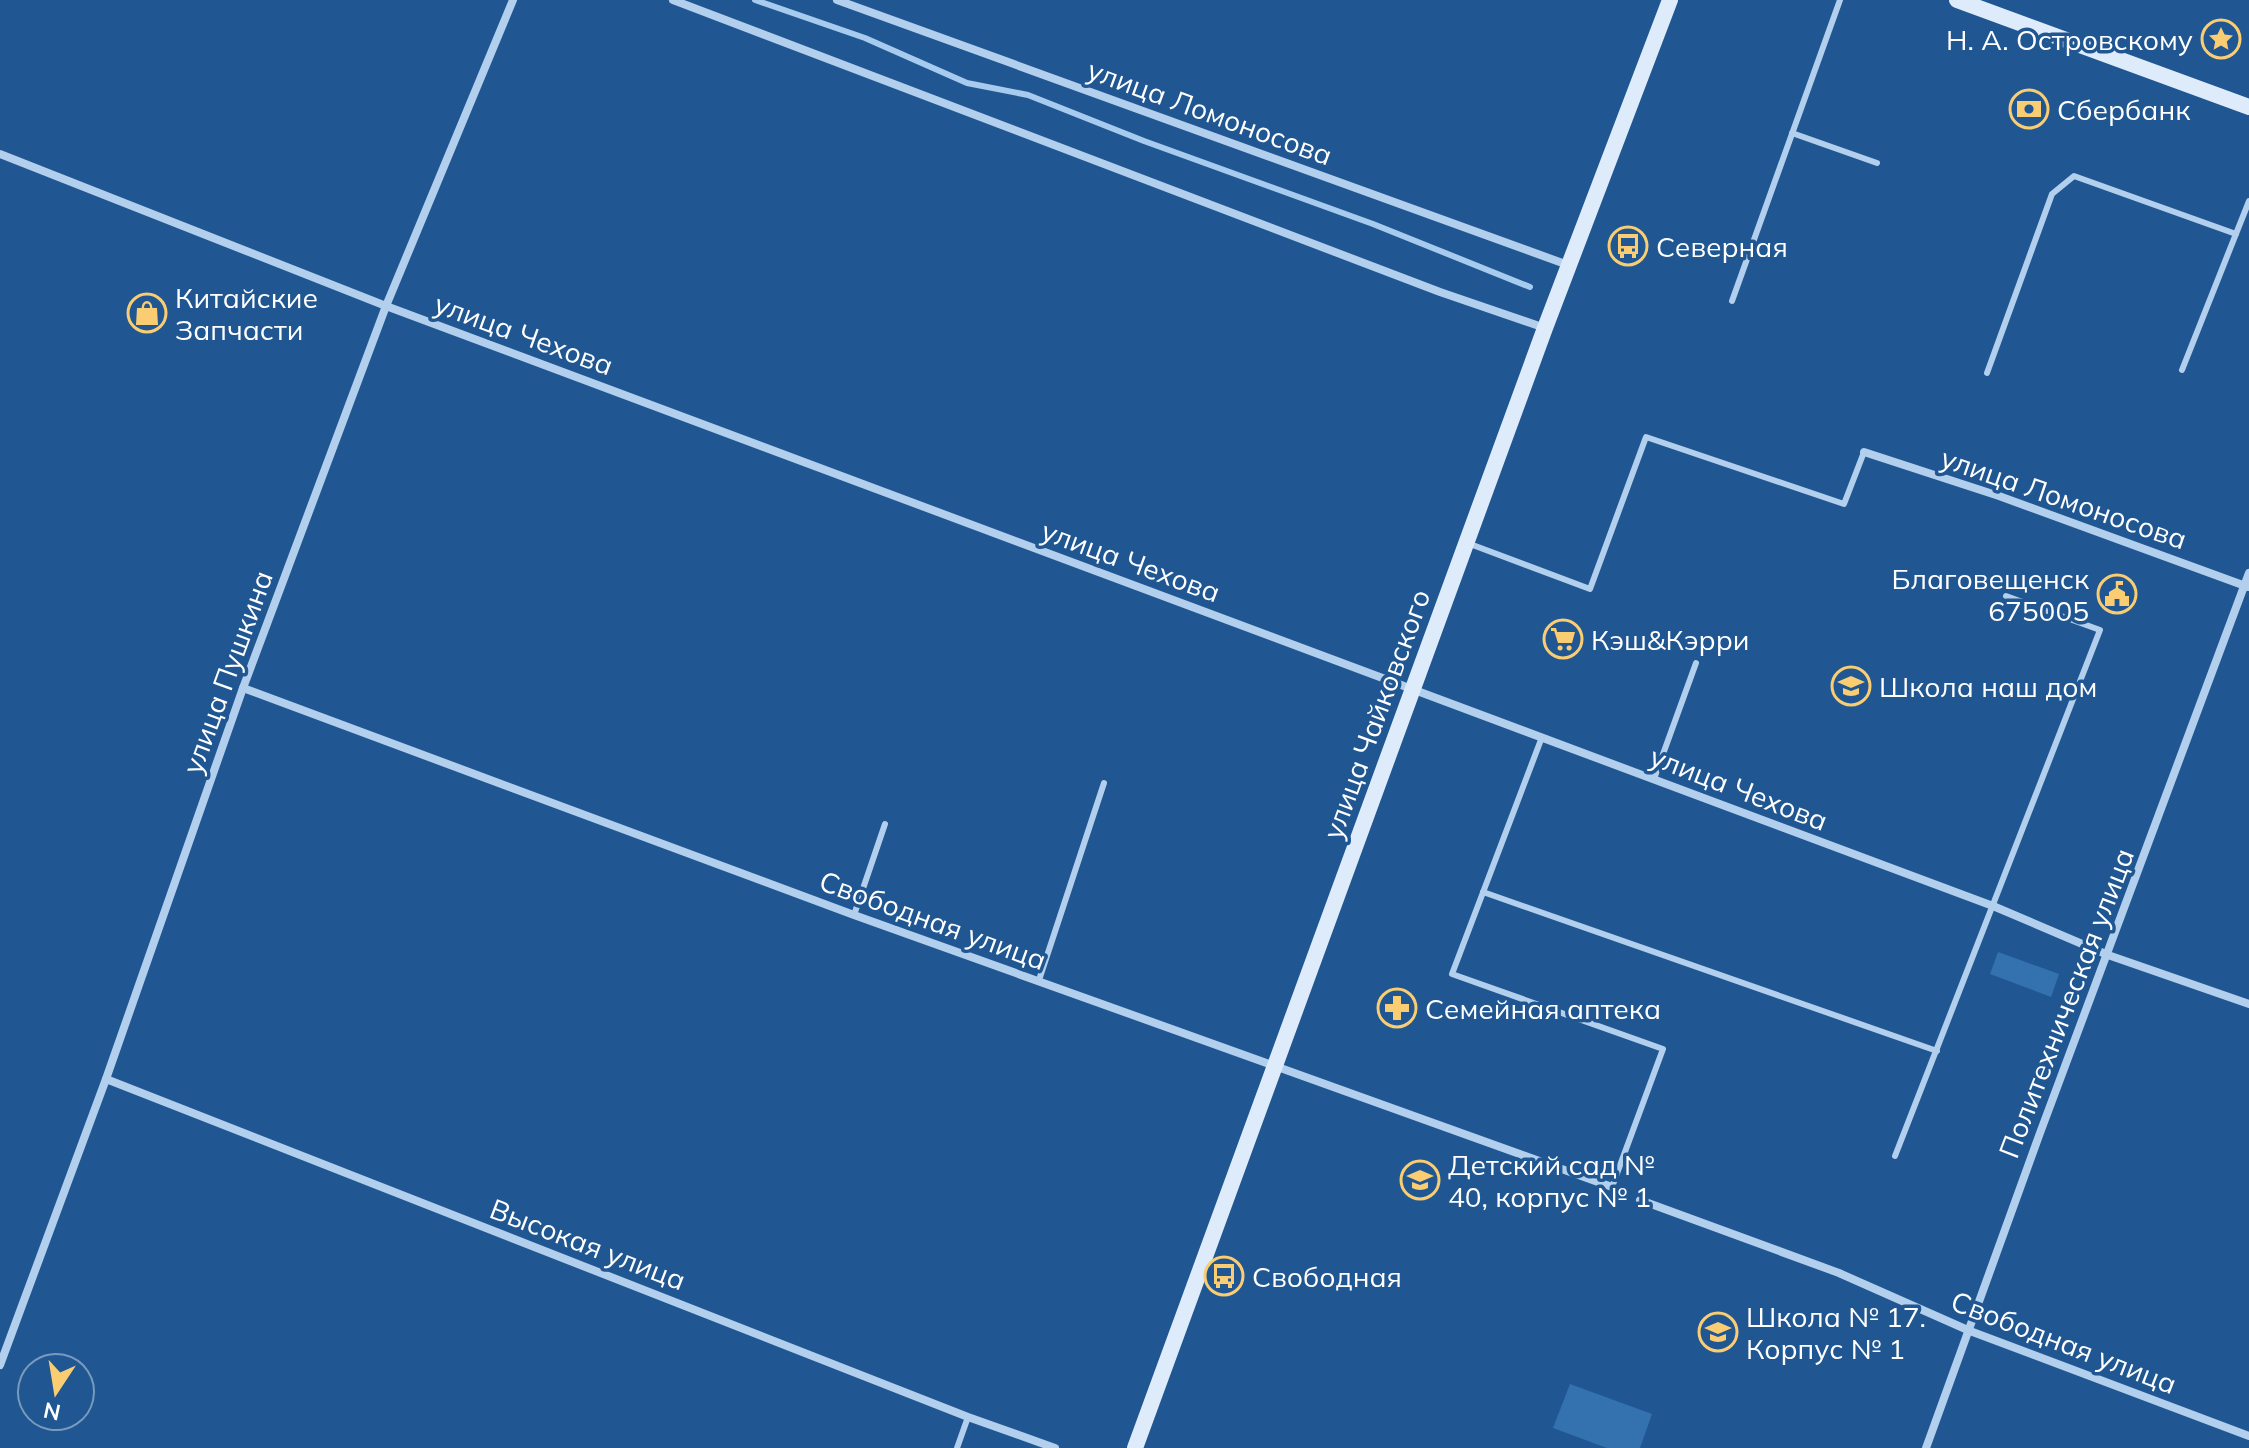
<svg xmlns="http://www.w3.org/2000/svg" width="2249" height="1448" viewBox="0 0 2249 1448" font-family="Mulish,sans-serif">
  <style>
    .green { fill: #3471af }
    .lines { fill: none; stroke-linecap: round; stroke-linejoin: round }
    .stream { stroke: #a6cbee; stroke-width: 6 }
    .lane { stroke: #b2cfed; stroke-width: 6 }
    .street { stroke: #b2cfed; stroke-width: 8 }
    .secondary { stroke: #deebfa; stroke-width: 16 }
    .labels { text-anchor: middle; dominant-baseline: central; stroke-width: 7; stroke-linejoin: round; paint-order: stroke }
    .poi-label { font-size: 28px; fill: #fff; stroke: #205792; text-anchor: start }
    .street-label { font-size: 28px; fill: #fff; stroke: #205792 }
  </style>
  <rect width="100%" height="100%" fill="#205792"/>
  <!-- green -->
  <g class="green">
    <polygon points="1998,952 2059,974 2051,997 1990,974"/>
    <polygon points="1570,1384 1652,1414 1640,1448 1607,1448 1553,1428"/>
  </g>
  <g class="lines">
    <!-- stream -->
    <polyline class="stream" points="755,0 865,38 967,83 1028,95 1144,141 1373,224 1530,287"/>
    <!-- lane -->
    <g class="lane">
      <polyline points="1792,133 1877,163"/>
      <polyline points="1732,301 1840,0"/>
      <polyline points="2182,370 2249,201"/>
      <polyline points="1987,373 2052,194 2074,176 2236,234"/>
      <polyline points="1470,544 1590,589 1646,437 1844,504 1864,452"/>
      <polyline points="1542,737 1452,974 1663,1049 1612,1187"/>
      <polyline points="1654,779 1696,663"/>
      <polyline points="1483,892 1937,1051"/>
      <polyline points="854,915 885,824"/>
      <polyline points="1039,980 1104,783"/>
      <polyline points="1895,1156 2100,630 2006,596"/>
      <polyline points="957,1448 968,1417"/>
    </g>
    <!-- street -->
    <g class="street">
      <polyline points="673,0 1440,292 1545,328"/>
      <polyline points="837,0 1568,265"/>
      <polyline points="0,154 386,306 1993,906 2108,955 2249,1004"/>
      <polyline points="1864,452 1999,496 2248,587"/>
      <polyline points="243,688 854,915 1612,1187"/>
      <polyline points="106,1079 968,1417 1055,1448"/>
      <polyline points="1640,1200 1839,1273 1970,1331 2249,1436"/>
      <polyline points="0,1365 106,1079 243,688 386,306 513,0"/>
      <polyline points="1926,1448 2040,1133 2249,573"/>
    </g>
    <!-- secondary -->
    <g class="secondary">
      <polyline points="1957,0 2249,107"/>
      <polyline points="1135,1448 1545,328 1670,0"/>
    </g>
  </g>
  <!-- icons -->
  <defs>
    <g id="sight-ring" transform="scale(2)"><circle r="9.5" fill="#205792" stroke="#facd73" stroke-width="1.5"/><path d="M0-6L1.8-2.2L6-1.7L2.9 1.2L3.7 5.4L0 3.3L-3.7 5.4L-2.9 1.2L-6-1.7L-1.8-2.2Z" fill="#facd73"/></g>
    <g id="bank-ring" transform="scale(2)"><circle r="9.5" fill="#205792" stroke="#facd73" stroke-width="1.5"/><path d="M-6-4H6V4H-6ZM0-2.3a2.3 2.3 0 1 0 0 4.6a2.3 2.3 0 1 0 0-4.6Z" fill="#facd73"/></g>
    <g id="bus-ring" transform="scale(2)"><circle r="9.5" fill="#205792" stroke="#facd73" stroke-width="1.5"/><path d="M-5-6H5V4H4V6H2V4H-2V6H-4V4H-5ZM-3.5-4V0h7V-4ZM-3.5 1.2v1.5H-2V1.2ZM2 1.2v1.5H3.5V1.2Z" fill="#facd73"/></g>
    <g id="shop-ring" transform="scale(2)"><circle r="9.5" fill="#205792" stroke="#facd73" stroke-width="1.5"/><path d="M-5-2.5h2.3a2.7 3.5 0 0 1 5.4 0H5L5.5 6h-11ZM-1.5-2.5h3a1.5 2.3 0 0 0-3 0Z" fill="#facd73"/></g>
    <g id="civic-ring" transform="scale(2)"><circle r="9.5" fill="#205792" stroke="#facd73" stroke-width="1.5"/><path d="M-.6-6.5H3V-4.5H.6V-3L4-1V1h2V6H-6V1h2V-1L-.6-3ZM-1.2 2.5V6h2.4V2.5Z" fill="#facd73"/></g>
    <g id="supermarket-ring" transform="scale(2)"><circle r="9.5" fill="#205792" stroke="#facd73" stroke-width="1.5"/><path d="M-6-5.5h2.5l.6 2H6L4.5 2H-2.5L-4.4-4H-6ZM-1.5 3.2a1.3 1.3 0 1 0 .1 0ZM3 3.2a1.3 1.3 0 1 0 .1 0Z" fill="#facd73"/></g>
    <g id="school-ring" transform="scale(2)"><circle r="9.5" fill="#205792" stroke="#facd73" stroke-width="1.5"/><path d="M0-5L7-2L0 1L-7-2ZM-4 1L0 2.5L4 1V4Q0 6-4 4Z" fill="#facd73"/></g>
    <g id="pharmacy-ring" transform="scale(2)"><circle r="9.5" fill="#205792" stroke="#facd73" stroke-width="1.5"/><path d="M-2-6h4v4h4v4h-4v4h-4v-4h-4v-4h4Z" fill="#facd73"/></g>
  </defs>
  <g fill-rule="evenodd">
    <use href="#sight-ring" x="2221" y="39"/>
    <use href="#bank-ring" x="2029" y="109"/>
    <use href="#bus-ring" x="1628" y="246"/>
    <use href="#shop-ring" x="147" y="313"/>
    <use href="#civic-ring" x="2117" y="594"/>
    <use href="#supermarket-ring" x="1563" y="639"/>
    <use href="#school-ring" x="1851" y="686"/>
    <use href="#pharmacy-ring" x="1397" y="1008"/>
    <use href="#school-ring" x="1420" y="1180"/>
    <use href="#bus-ring" x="1224" y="1276"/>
    <use href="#school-ring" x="1718" y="1332"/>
  </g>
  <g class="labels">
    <!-- poi labels -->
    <g class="poi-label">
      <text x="2193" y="39" text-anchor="end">Н. А. Островскому</text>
      <text x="2057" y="109">Сбербанк</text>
      <text x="1656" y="246">Северная</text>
      <text x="175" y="297">Китайские<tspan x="175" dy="32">Запчасти</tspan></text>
      <text x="2089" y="578" text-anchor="end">Благовещенск<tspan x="2089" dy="32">675005</tspan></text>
      <text x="1591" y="639">Кэш&amp;Кэрри</text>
      <text x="1879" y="686">Школа наш дом</text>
      <text x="1425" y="1008">Семейная аптека</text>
      <text x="1448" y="1164">Детский сад №<tspan x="1448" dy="32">40, корпус № 1</tspan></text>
      <text x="1252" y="1276">Свободная</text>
      <text x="1746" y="1316">Школа № 17.<tspan x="1746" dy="32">Корпус № 1</tspan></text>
    </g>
    <!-- street labels -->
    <g class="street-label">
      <text transform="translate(1210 112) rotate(20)">улица Ломоносова</text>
      <text transform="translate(524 334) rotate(20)">улица Чехова</text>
      <text transform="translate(2064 498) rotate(19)">улица Ломоносова</text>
      <text transform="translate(1131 561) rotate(20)">улица Чехова</text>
      <text transform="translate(227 672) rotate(-70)">улица Пушкина</text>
      <text transform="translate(1376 714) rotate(-70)">улица Чайковского</text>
      <text transform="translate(1739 788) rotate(21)">улица Чехова</text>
      <text transform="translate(933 920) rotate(20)">Свободная улица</text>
      <text transform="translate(2066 1003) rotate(-69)">Политехническая улица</text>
      <text transform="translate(588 1244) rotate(21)">Высокая улица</text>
      <text transform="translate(2064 1342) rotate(21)">Свободная улица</text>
    </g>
  </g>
  <!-- north arrow -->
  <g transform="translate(56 1392) rotate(192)"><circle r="38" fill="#205792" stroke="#799abe" stroke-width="2"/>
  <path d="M0-6L14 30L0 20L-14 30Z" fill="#facd73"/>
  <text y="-12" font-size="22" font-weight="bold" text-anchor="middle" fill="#ffffff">N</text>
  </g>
</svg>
